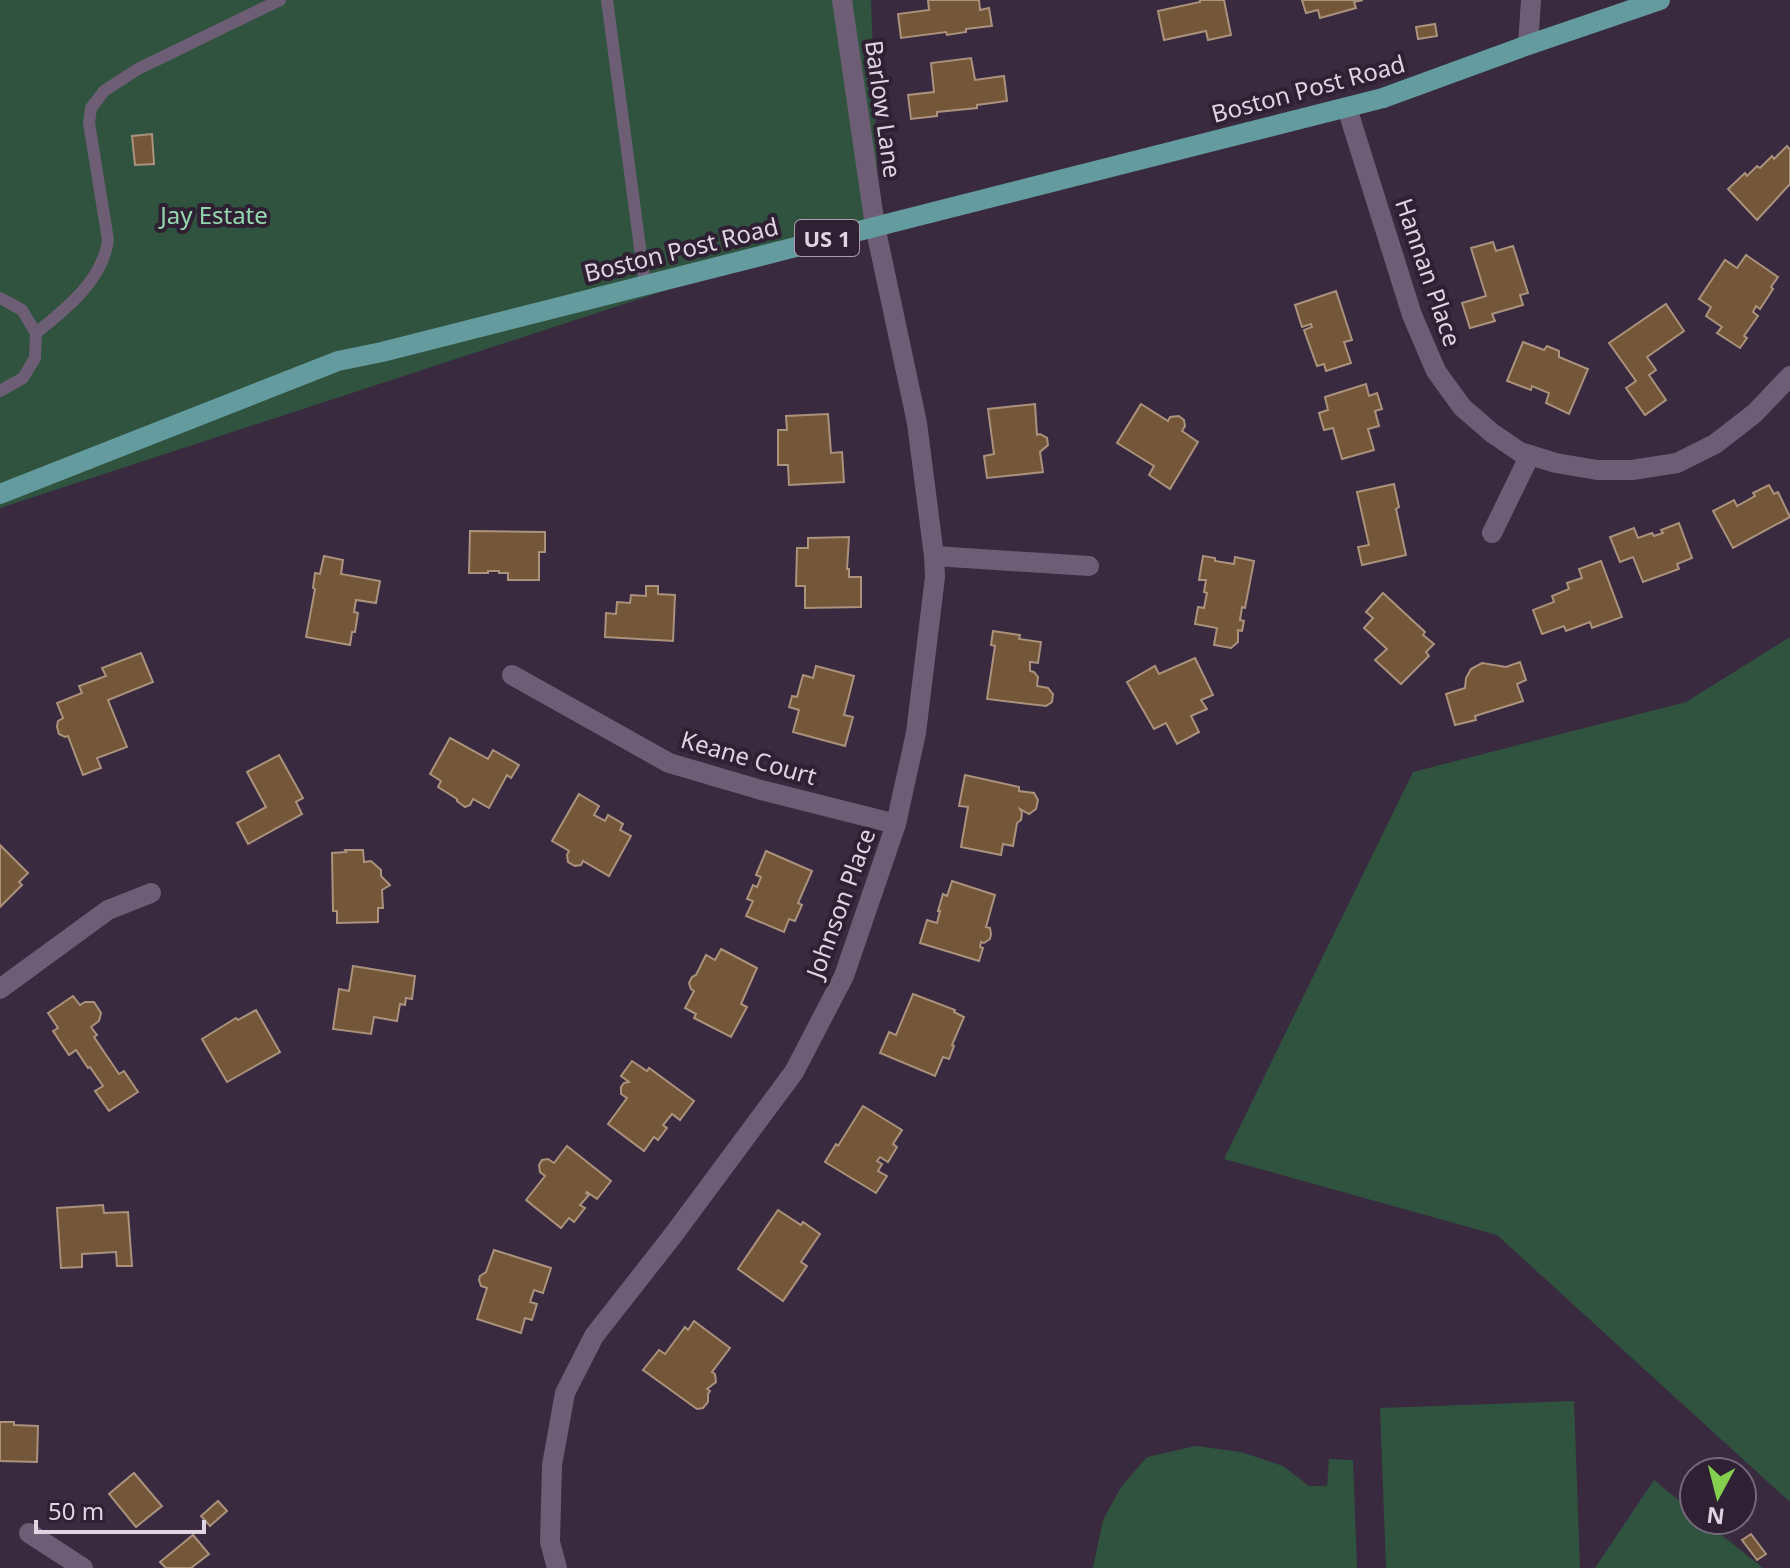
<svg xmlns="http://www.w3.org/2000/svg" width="1790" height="1568" viewBox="0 0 1790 1568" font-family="'Noto Sans',sans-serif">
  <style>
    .green { fill: #30533f }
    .building { fill: #745639; stroke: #aa927c; stroke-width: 2 }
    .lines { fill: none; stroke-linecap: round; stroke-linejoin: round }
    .service { stroke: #6e5e75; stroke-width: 12 }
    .minor { stroke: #6e5e75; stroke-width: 20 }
    .primary { stroke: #649b9f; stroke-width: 20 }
    .labels { text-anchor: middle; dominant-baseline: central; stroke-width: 8; stroke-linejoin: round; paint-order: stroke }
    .shield { fill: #2f2034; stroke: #aa9eae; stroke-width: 2 }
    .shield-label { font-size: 22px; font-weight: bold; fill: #ded4e2 }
    .street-label { font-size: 24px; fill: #ded4e2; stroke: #2f2034 }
    .park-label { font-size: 24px; fill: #95d8b0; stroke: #2f2034 }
  </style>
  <rect width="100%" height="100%" fill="#392a3f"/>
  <!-- green -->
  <g class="green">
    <polygon points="0,0 871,0 880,249 875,226 814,242 0,508"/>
    <polygon points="1790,637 1790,1502 1497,1235 1224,1159 1413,772 1686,702"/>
    <polygon points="1574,1401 1580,1568 1386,1568 1380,1408"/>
    <polygon points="1196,1446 1241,1452 1283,1466 1309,1486 1327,1486 1329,1459 1353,1460 1357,1568 1093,1568 1103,1520 1121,1487 1147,1457"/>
    <polygon points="1654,1480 1694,1513 1694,1520 1703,1520 1763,1568 1595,1568"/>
  </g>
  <!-- building -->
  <g class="building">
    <polygon points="928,0 979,0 980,10 989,8 992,26 966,29 966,32 947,35 946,32 901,38 898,14 929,10"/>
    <polygon points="1200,0 1224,0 1231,35 1208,40 1206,31 1164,40 1158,11 1200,2"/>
    <polygon points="1302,0 1363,0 1354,2 1356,8 1320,18 1318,10 1306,13"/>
    <polygon points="1435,24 1437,36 1418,39 1416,27"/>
    <polygon points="971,58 975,80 1004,76 1007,101 977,105 977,108 937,112 937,116 911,119 908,95 934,92 931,63"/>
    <polygon points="152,134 154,164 135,165 132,136"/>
    <polygon points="1787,146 1790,150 1790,184 1757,220 1728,189 1745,173 1747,176 1757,166 1760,168 1772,156 1774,159"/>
    <polygon points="1493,242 1496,251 1513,246 1528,293 1520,295 1523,305 1492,314 1495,321 1470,328 1462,303 1486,296 1471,248"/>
    <polygon points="1746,255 1778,277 1771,287 1773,289 1760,309 1756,306 1753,312 1758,316 1744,336 1747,338 1740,348 1717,333 1722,327 1706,316 1711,307 1699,299 1725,260 1737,268"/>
    <polygon points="1336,291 1352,340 1344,342 1351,363 1326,371 1324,364 1317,366 1304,330 1312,327 1311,324 1302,327 1295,305"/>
    <polygon points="1666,304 1684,331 1647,357 1656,370 1649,375 1666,400 1645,415 1626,388 1636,381 1609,343"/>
    <polygon points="1523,342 1544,350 1547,346 1559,351 1559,357 1588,369 1569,414 1546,403 1549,393 1532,386 1531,390 1507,381"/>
    <polygon points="1366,384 1369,396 1377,393 1382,409 1375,411 1379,426 1368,429 1374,450 1342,459 1333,428 1324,430 1319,413 1328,410 1325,397"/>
    <polygon points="1035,404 1037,435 1040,434 1047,438 1048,445 1040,452 1043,472 987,478 984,456 994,454 988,409"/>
    <polygon points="1141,404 1168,421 1170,417 1179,416 1184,420 1185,426 1182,431 1198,442 1170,489 1149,475 1154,466 1117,443"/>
    <polygon points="828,414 831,453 842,452 844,482 789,485 788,465 778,465 778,430 787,430 786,416"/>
    <polygon points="1394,484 1399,507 1396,509 1406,555 1362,565 1358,547 1369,545 1357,492"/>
    <polygon points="1769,485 1774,494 1778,492 1790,517 1733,548 1713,511 1734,500 1737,506 1755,496 1753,493"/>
    <polygon points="1679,523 1692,558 1677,564 1679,569 1643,582 1633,557 1620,562 1610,537 1634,528 1638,538 1652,533 1654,536 1663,533 1661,530"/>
    <polygon points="470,531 545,532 545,552 539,552 539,580 508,580 508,573 499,573 499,571 488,571 488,573 469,573"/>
    <polygon points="849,537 847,569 849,569 849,577 861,577 861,607 805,608 805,586 796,586 797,548 808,548 808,538"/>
    <polygon points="324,556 343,560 341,574 380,581 376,603 356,600 354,612 358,613 355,632 352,632 350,645 306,637 315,589 313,588 315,573 320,574"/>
    <polygon points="1203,556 1215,558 1215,561 1234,564 1235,557 1254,561 1245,608 1242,607 1240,620 1244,621 1242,631 1238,630 1238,642 1231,648 1214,645 1217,628 1195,624 1198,607 1204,608 1207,593 1204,592 1206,580 1199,580"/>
    <polygon points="1601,561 1622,617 1592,628 1590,622 1566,631 1564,626 1542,634 1533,610 1554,602 1552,596 1569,589 1567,583 1582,578 1579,569"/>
    <polygon points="646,586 658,586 658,594 675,595 673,641 605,637 606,613 616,614 617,602 630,603 631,595 646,596"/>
    <polygon points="1383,593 1425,632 1423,635 1434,644 1426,652 1429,656 1401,684 1375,660 1387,649 1364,628 1373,618 1366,612"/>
    <polygon points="993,631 1020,635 1019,639 1041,642 1038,663 1030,662 1030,671 1034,672 1038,677 1037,686 1048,688 1053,694 1052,702 1046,706 987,699 995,646 991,645"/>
    <polygon points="141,653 153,682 108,700 127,747 97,758 101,768 83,775 68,736 65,737 59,734 57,727 58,721 63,718 57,703 82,693 79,686 106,676 102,668"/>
    <polygon points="1195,658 1213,695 1201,700 1207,709 1191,716 1199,732 1177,744 1166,723 1154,729 1127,682 1155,666 1159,674"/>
    <polygon points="1520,662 1526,680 1517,684 1523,701 1475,716 1476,720 1455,725 1446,694 1465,688 1466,678 1471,669 1482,663 1506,667"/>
    <polygon points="816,666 854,676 844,715 853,717 845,746 793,732 799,710 789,707 792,696 797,697 803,675 813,678"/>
    <polygon points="450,738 488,759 493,750 519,765 511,778 507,775 489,808 473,799 470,805 465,807 457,801 457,799 438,787 441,781 430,774"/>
    <polygon points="279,755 303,798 296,802 302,814 248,844 237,823 266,807 247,772"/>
    <polygon points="965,775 1019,787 1019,791 1034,793 1038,800 1036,809 1029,814 1020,809 1022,813 1021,820 1017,823 1013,846 1003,844 1001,855 961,847 968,807 959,806"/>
    <polygon points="579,794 599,806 594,815 605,821 608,815 623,824 620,830 631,836 609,876 583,861 581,865 575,866 568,862 567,855 569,851 552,841"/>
    <polygon points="0,845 28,873 19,882 22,885 0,907"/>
    <polygon points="345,850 363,850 364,862 371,861 381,870 381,876 390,885 382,890 383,908 378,908 378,922 337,923 337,911 333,911 332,853 346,852"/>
    <polygon points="766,851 812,871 798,903 802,905 795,921 789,919 784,932 746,916 753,901 747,899 753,885 757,887 761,877 756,875"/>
    <polygon points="952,881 995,895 986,927 990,928 991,934 990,939 984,943 981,942 980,947 983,948 979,961 920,943 927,920 937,923 940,911 938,911 943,894 947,896"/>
    <polygon points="721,949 757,968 741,1004 747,1007 731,1037 694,1018 696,1014 685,1008 694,991 691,989 689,983 692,977 696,975 706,955 715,960"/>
    <polygon points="353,966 415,976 412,999 406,998 405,1005 400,1004 397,1021 374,1017 371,1034 333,1029 339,989 349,991"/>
    <polygon points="913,994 955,1010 954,1012 964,1017 952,1045 954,1046 949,1059 943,1057 935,1076 880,1053 889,1032 896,1035"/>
    <polygon points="73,996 80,1005 85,1002 94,1002 101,1013 99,1021 91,1027 97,1035 94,1037 119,1074 124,1071 138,1092 109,1111 95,1091 103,1086 90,1067 88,1068 76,1050 69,1055 53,1031 58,1028 48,1013"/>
    <polygon points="256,1010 280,1052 227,1082 202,1039 236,1018 238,1020"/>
    <polygon points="632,1061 647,1071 649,1068 694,1101 680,1120 672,1114 663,1125 667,1128 658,1140 654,1137 644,1151 608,1124 627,1098 621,1094 621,1087 624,1083 629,1082 621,1076"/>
    <polygon points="863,1106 902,1130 893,1144 897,1147 888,1162 880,1157 877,1161 882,1164 878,1171 887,1176 876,1193 825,1162 836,1144 838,1146"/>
    <polygon points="567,1146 611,1181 597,1199 587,1192 586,1193 589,1195 580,1205 585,1208 574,1222 569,1218 561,1228 526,1200 545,1176 540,1172 539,1165 542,1160 548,1159 554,1163"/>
    <polygon points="103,1205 104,1213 128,1212 132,1266 117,1266 116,1252 82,1254 82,1267 61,1268 57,1208"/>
    <polygon points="778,1210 801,1225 803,1222 820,1234 801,1262 807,1266 783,1301 738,1269"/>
    <polygon points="494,1250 551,1268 543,1293 534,1290 530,1302 537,1304 532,1320 525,1318 521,1333 477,1319 487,1288 481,1286 479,1280 480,1276 486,1272"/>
    <polygon points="694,1321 730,1348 712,1372 715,1374 716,1382 707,1389 710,1391 708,1394 708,1402 703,1408 697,1409 643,1370 659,1350 665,1354 685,1327 688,1330"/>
    <polygon points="0,1422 14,1422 14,1425 38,1426 37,1462 0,1461"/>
    <polygon points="134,1473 162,1506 136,1527 109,1494"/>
    <polygon points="218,1501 227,1511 210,1526 201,1516"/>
    <polygon points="1751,1534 1766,1554 1757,1560 1742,1540"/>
    <polygon points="193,1535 209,1554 191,1568 166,1568 160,1562"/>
  </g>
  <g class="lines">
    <!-- service -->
    <g class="service">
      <polyline points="607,0 645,285"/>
      <polyline points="0,298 22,310 36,333 35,358 23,378 0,391"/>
      <path d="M36,333C66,309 103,280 108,240L89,123L91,108L104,91L138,69L280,0"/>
    </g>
    <!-- minor -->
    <g class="minor">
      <polyline points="1528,45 1531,0"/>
      <polyline points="1347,108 1412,315 1436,371 1462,407 1492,433 1520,452 1556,463 1597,470 1632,470 1677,463 1715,444 1755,413 1790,376"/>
      <polyline points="1492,533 1530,455"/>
      <polyline points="934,556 1089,566"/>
      <polyline points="512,675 669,763 761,790 896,824"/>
      <polyline points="0,989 108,910 151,893"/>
      <polyline points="29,1533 83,1568"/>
      <polyline points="557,1568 550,1542 552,1465 565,1393 594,1336 674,1234 794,1072 844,976 896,824 916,733 935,577 934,556 917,423 875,226 842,0"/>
    </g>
    <!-- primary -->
    <polyline class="primary" points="0,494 338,361 382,352 1383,98 1528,45 1660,0"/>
  </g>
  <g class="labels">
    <!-- shield labels -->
    <rect class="shield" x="795" y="220" width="64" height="36" rx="6"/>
    <g class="shield-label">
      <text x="827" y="238">US 1</text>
    </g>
    <!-- street labels -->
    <g class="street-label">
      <text transform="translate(1308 88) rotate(-15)">Boston Post Road</text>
      <text transform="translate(884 109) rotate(82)">Barlow Lane</text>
      <text transform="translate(681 249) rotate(-14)">Boston Post Road</text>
      <text transform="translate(1429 272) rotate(71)">Hannan Place</text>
      <text transform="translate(749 757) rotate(16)">Keane Court</text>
      <text transform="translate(840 903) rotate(-70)">Johnson Place</text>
    </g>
    <!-- park labels -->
    <g class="park-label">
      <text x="214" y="214">Jay Estate</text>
    </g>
  </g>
  <!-- north arrow -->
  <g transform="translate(1718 1496) rotate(187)"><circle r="38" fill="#2f2034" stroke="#75687a" stroke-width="2"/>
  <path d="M0-6L14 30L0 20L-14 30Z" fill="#84cf4d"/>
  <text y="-12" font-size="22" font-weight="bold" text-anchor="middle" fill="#ded4e2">N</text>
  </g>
  <!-- scale -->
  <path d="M36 1520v12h168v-12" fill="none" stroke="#ded4e2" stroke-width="4"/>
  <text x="48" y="1520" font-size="24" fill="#ded4e2" stroke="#2f2034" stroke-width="6" paint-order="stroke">50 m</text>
</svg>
